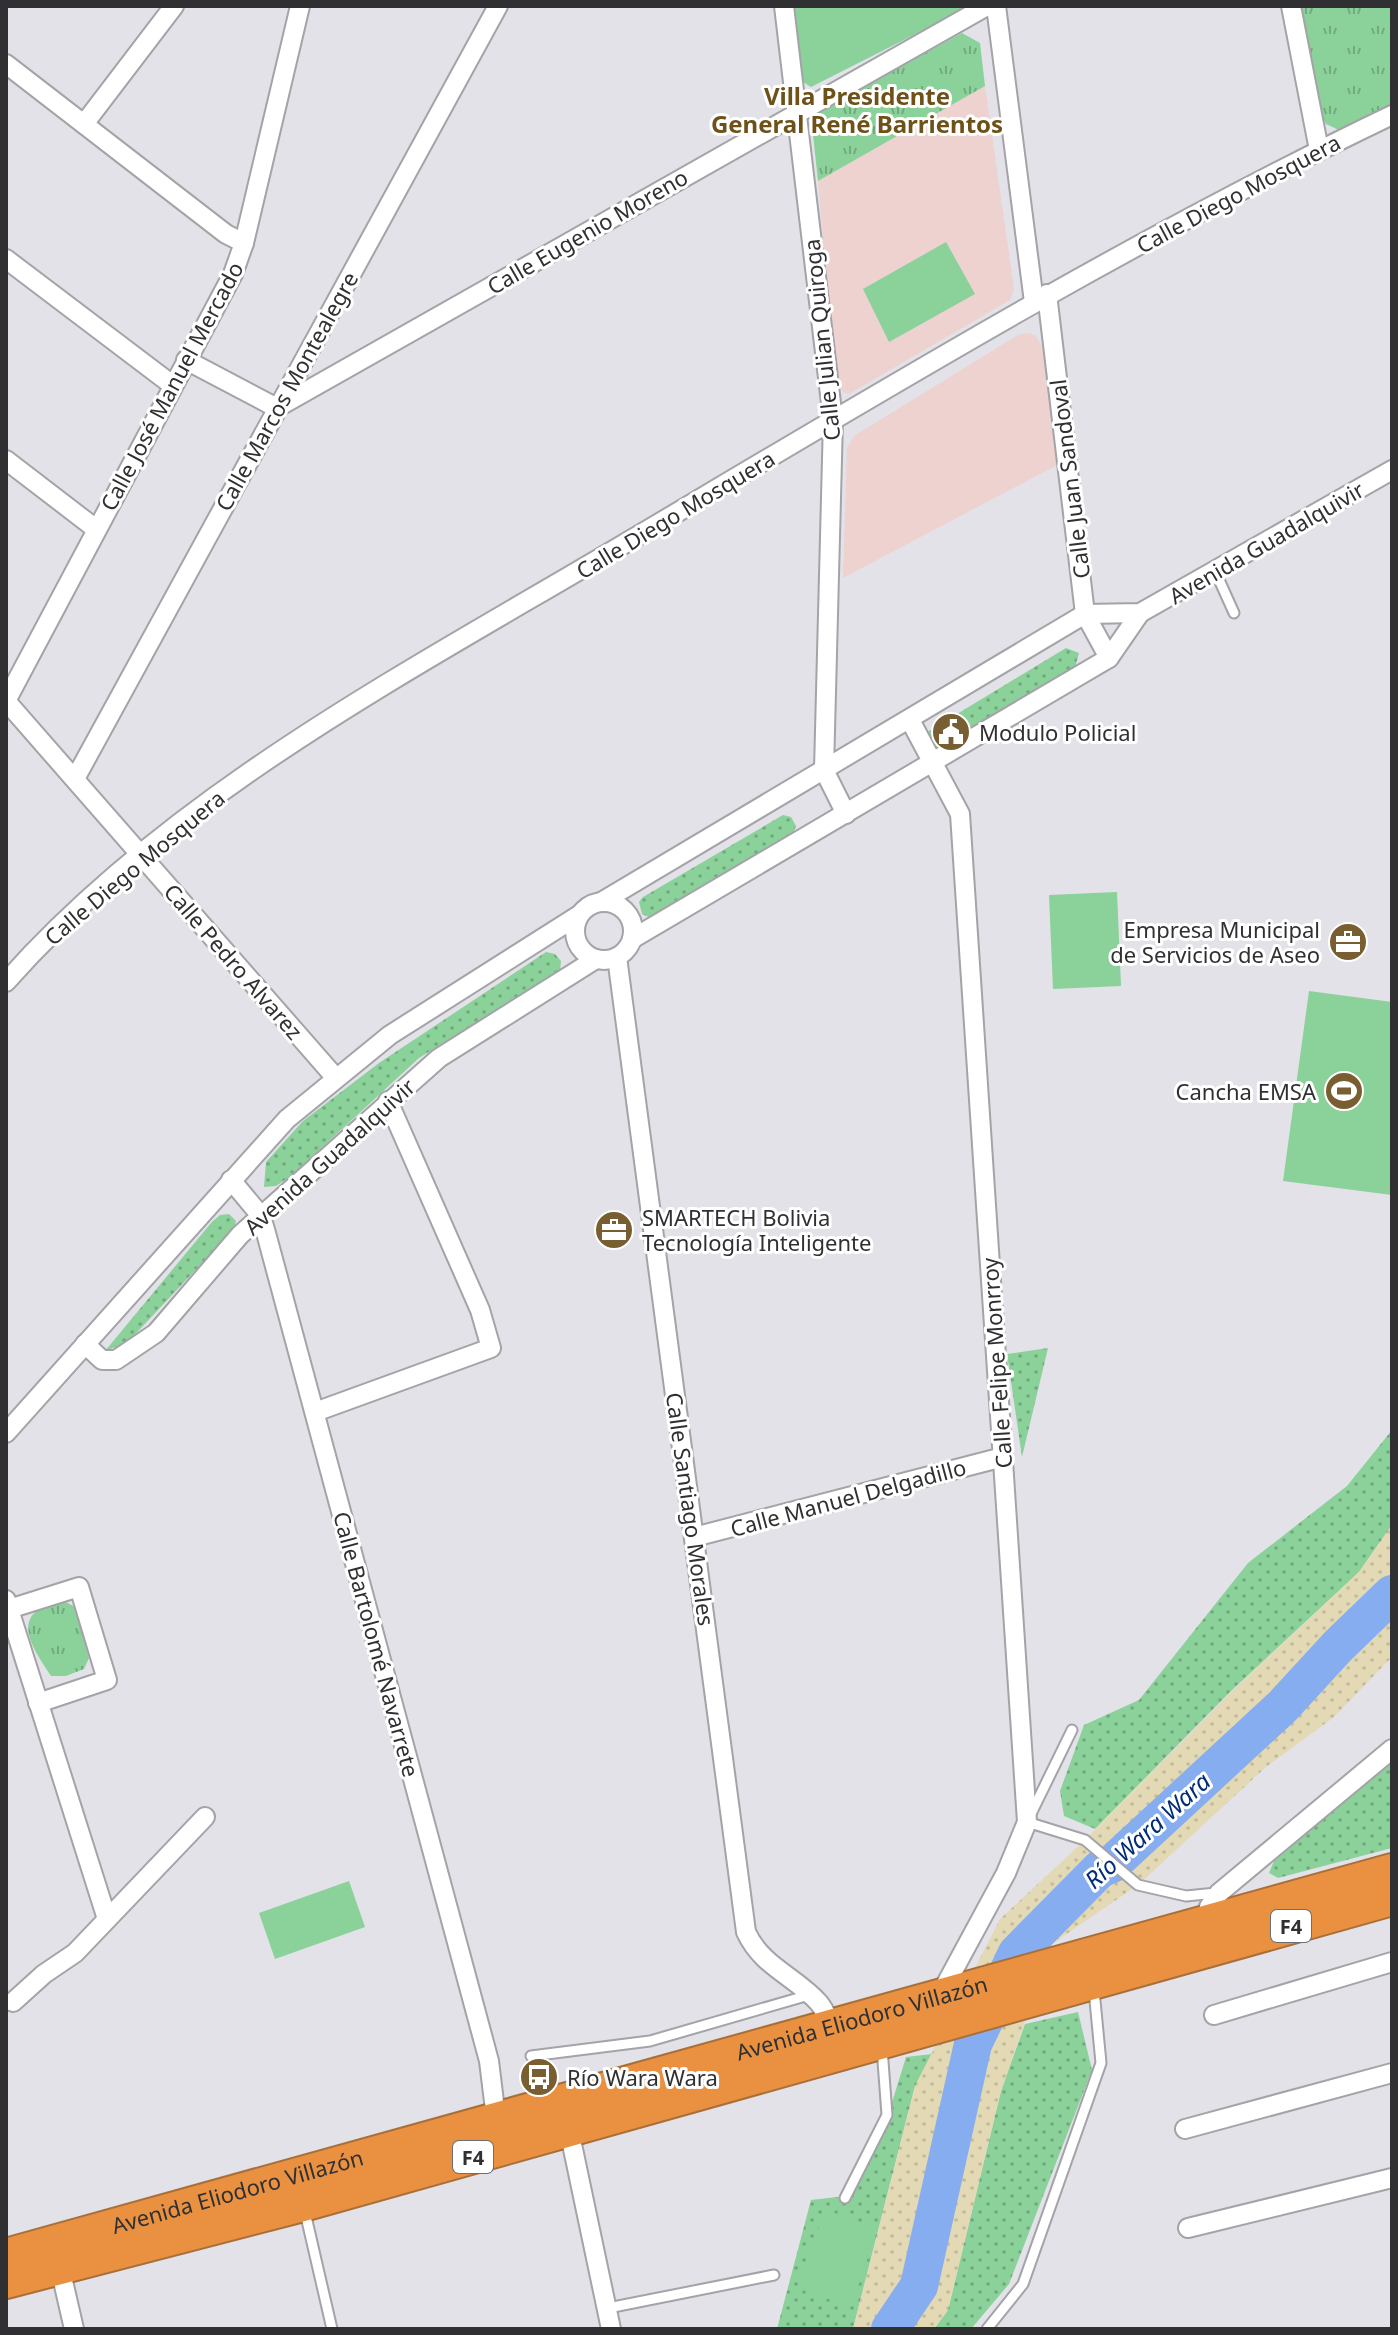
<svg xmlns="http://www.w3.org/2000/svg" width="1398" height="2335" viewBox="0 0 1398 2335" font-family="'Noto Sans',sans-serif">
  <style>
    .education { fill: #edd2d0 }
    .grass { fill: url(#grass-dots) }
    .sand { fill: url(#sand-dots) }
    .park { fill: url(#park-tufts) }
    .pitch { fill: #8bd19a }
    .lines { fill: none; stroke-linecap: round; stroke-linejoin: round }
    .river { stroke: #86adf0; stroke-width: 38 }
    .lane-casing { stroke: #a3a3a8; stroke-width: 13 }
    .street-casing { stroke: #a3a3a8; stroke-width: 22 }
    .highway-casing { stroke: #a86f3b; stroke-width: 36 }
    .lane { stroke: #fff; stroke-width: 9 }
    .street { stroke: #fff; stroke-width: 18 }
    .highway { stroke: #e99140; stroke-width: 32 }
    .labels { text-anchor: middle; dominant-baseline: central; stroke-width: 6; stroke-linejoin: round; paint-order: stroke }
    .shield { fill: #fff; stroke: #6e6e70; stroke-width: 2 }
    .shield-label { font-size: 20px; font-weight: bold; fill: #303032 }
    .street-label { font-size: 22px; fill: #303032; stroke: #fff }
    .poi-label { font-size: 22px; fill: #303032; stroke: #fff; text-anchor: start }
    .neighbourhood-label { font-size: 24px; font-weight: bold; fill: #6d5119; stroke: #fff }
    .water-label { font-size: 24px; font-style: italic; fill: #012c77; stroke: #fff }
  </style>
  <defs>
    <pattern id="grass-dots" width="8" height="8" patternUnits="userSpaceOnUse" patternTransform="scale(2)"><rect width="8" height="8" fill="#8bd19a"/><path d="M2 2h.1M6 6h.1" fill="none" stroke="#72aa7e" stroke-width="1.8" stroke-linecap="round"/></pattern>
    <pattern id="sand-dots" width="8" height="8" patternUnits="userSpaceOnUse" patternTransform="scale(2)"><rect width="8" height="8" fill="#e3dab5"/><path d="M2 2h.1M6 6h.1" fill="none" stroke="#c3bb9c" stroke-width="1.8" stroke-linecap="round"/></pattern>
    <pattern id="park-tufts" width="24" height="20" patternUnits="userSpaceOnUse" patternTransform="scale(2)"><rect width="24" height="20" fill="#8bd19a"/><path d="M3 7l-1-3M5 7V3M7 7l1-3M15 17l-1-3M17 17v-4M19 17l1-3" fill="none" stroke="#72aa7e"/></pattern>
  </defs>
  <rect width="100%" height="100%" fill="#e2e2e8"/>
  <!-- education -->
  <g class="education">
    <polygon points="985,86 1014,289 1010,300 849,394 843,392 835,379 818,181"/>
    <polygon points="1029,333 1036,336 1043,348 1057,465 843,578 847,448 854,436 1018,335"/>
  </g>
  <!-- grass -->
  <g class="grass">
    <polygon points="1066,648 1079,653 1075,668 934,751 926,735 929,731"/>
    <polygon points="783,815 791,817 796,826 793,834 651,918 642,914 639,902 643,897"/>
    <polygon points="546,952 555,954 561,961 560,970 419,1058 291,1176 276,1186 264,1187 266,1162 303,1121 379,1063"/>
    <polygon points="229,1214 236,1221 234,1229 127,1343 105,1351 211,1223 220,1215"/>
    <polygon points="1048,1348 1022,1457 1007,1354"/>
    <polygon points="1392,1430 1392,1525 1359,1572 1230,1692 1095,1829 1064,1816 1060,1791 1084,1725 1139,1700 1248,1563 1347,1486"/>
    <polygon points="1392,1757 1392,1848 1278,1878 1269,1873 1274,1861"/>
    <polygon points="1078,2012 1092,2070 1009,2284 971,2329 934,2329 948,2310 1001,2091 1025,2024"/>
    <polygon points="932,2054 915,2086 853,2329 777,2329 811,2200 846,2196 886,2122 906,2057"/>
  </g>
  <!-- sand -->
  <polygon class="sand" points="1392,1525 1392,1657 1334,1717 1266,1767 1138,1885 1052,1944 1001,2091 948,2310 934,2329 853,2329 915,2086 1000,1919 1085,1840 1230,1693 1359,1572"/>
  <!-- park -->
  <g class="park">
    <polygon points="1301,6 1392,6 1392,108 1341,131 1326,124 1321,116"/>
    <polygon points="962,33 980,43 985,86 818,181 811,116"/>
    <path d="M64,1601L75,1607L89,1658L84,1669L66,1676H51C27,1641 10,1610 64,1601Z"/>
  </g>
  <!-- pitch -->
  <g class="pitch">
    <polygon points="791,6 971,6 811,87 800,80"/>
    <polygon points="946,242 975,294 889,342 863,289"/>
    <polygon points="1117,892 1121,986 1053,989 1049,895"/>
    <polygon points="1309,991 1392,1002 1392,1195 1283,1181"/>
    <polygon points="349,1881 365,1927 275,1959 259,1913"/>
    <polygon points="825,2210 878,2228 851,2307 797,2288"/>
  </g>
  <g class="lines">
    <!-- river -->
    <polyline class="river" points="890,2329 919,2286 973,2044 1017,1953 1100,1869 1112,1864 1283,1706 1338,1646 1392,1594"/>
    <!-- lane casing -->
    <g class="lane-casing">
      <g id="lane">
        <polyline points="1216,573 1234,613"/>
        <polyline points="1072,1730 1027,1822 1085,1840 1138,1885 1186,1896 1216,1893"/>
        <polyline points="531,2056 650,2041 809,1995"/>
        <polyline points="845,2198 887,2115 882,2048"/>
        <polyline points="305,2212 332,2329"/>
        <polyline points="608,2308 774,2275"/>
        <polyline points="987,2329 1023,2284 1101,2063 1094,1990"/>
      </g>
    </g>
    <!-- street casing -->
    <g class="street-casing">
      <g id="street">
        <polyline points="300,6 244,243 233,274 6,701 335,1077"/>
        <polyline points="784,6 833,420 824,770 846,814"/>
        <polyline points="996,6 1034,302"/>
        <polyline points="1291,6 1319,150"/>
        <polyline points="6,64 226,234 244,243"/>
        <polyline points="84,124 174,6"/>
        <polyline points="6,259 171,384"/>
        <polyline points="1047,294 1085,614 1109,658"/>
        <polyline points="186,360 277,408"/>
        <polyline points="280,406 987,6"/>
        <polyline points="6,460 96,529"/>
        <polyline points="910,720 960,814 1027,1822 1006,1873 940,1995"/>
        <polyline points="76,777 498,6"/>
        <polyline points="603,901 1085,614 1140,613 1392,470"/>
        <circle cx="604" cy="931" r="29"/>
        <polyline points="632,939 1109,658 1140,613"/>
        <path d="M617,957L746,1932C762,1967 795,1976 819,2003C824,2009 828,2018 832,2026"/>
        <path d="M6,982C174,792 414,669 629,541C880,392 1129,241 1392,115"/>
        <polyline points="231,1180 261,1216 266,1233 489,2061 496,2118"/>
        <polyline points="85,1344 102,1360 116,1360 156,1333 240,1235 439,1058 596,959"/>
        <polyline points="315,1412 491,1348 480,1310 388,1101"/>
        <polyline points="6,1433 287,1119 390,1035 579,915"/>
        <polyline points="694,1537 1003,1457"/>
        <polyline points="6,1600 107,1919"/>
        <polyline points="9,1609 79,1587 107,1680 38,1703"/>
        <polyline points="1207,1921 1209,1907 1219,1893 1392,1749"/>
        <polyline points="13,2002 44,1974 75,1953 205,1817"/>
        <polyline points="1214,2015 1392,1962"/>
        <polyline points="1185,2129 1392,2073"/>
        <polyline points="569,2130 611,2329"/>
        <polyline points="1188,2228 1392,2178"/>
        <polyline points="60,2268 74,2329"/>
      </g>
    </g>
    <!-- highway casing -->
    <g class="highway-casing">
      <g id="highway">
        <path id="s1" d="M6,2255L1392,1870"/>
        <polyline points="6,2282 303,2205 1392,1899"/>
      </g>
    </g>
    <!-- lane -->
    <use href="#lane" class="lane"/>
    <!-- street -->
    <use href="#street" class="street"/>
    <!-- highway -->
    <use href="#highway" class="highway"/>
  </g>
  <!-- icons -->
  <defs>
    <g id="civic-disc" transform="scale(2)"><circle r="9.5" fill="#785e30" stroke="#fff"/><path d="M-.6-6.5H3V-4.5H.6V-3L4-1V1h2V6H-6V1h2V-1L-.6-3ZM-1.2 2.5V6h2.4V2.5Z" fill="#fff"/></g>
    <g id="office-disc" transform="scale(2)"><circle r="9.5" fill="#785e30" stroke="#fff"/><path d="M-6-3h4V-5.5h4V-3h4V5H-6ZM-1-4.5V-3h2v-1.5ZM-6 0V1H6V0Z" fill="#fff"/></g>
    <g id="stadium-disc" transform="scale(2)"><circle r="9.5" fill="#785e30" stroke="#fff"/><path d="M0-5a6.5 5 0 1 0 0 10a6.5 5 0 1 0 0-10ZM-3.5-1.8h7v3.6h-7Z" fill="#fff"/></g>
    <g id="bus-disc" transform="scale(2)"><circle r="9.5" fill="#785e30" stroke="#fff"/><path d="M-5-6H5V4H4V6H2V4H-2V6H-4V4H-5ZM-3.5-4V0h7V-4ZM-3.5 1.2v1.5H-2V1.2ZM2 1.2v1.5H3.5V1.2Z" fill="#fff"/></g>
  </defs>
  <g fill-rule="evenodd">
    <use href="#civic-disc" x="951" y="732"/>
    <use href="#office-disc" x="1348" y="942"/>
    <use href="#stadium-disc" x="1344" y="1091"/>
    <use href="#office-disc" x="614" y="1230"/>
    <use href="#bus-disc" x="539" y="2077"/>
  </g>
  <g class="labels">
    <!-- shield labels -->
    <g class="shield">
      <rect x="1271" y="1910" width="40" height="32" rx="6"/>
      <rect x="453" y="2141" width="40" height="32" rx="6"/>
    </g>
    <g class="shield-label">
      <text x="1291" y="1926">F4</text>
      <text x="473" y="2157">F4</text>
    </g>
    <!-- street labels -->
    <g class="street-label">
      <text transform="translate(1238 193) rotate(-28)">Calle Diego Mosquera</text>
      <text transform="translate(587 231) rotate(-30)">Calle Eugenio Moreno</text>
      <text transform="translate(821 340) rotate(-96)">Calle Julian Quiroga</text>
      <text transform="translate(171 386) rotate(-62)">Calle José Manuel Mercado</text>
      <text transform="translate(286 391) rotate(-61)">Calle Marcos Montealegre</text>
      <text transform="translate(1069 479) rotate(-97)">Calle Juan Sandoval</text>
      <text transform="translate(675 514) rotate(-31)">Calle Diego Mosquera</text>
      <text transform="translate(1266 542) rotate(-30)">Avenida Guadalquivir</text>
      <text transform="translate(134 867) rotate(-40)">Calle Diego Mosquera</text>
      <text transform="translate(234 961) rotate(49)">Calle Pedro Alvarez</text>
      <text transform="translate(329 1156) rotate(-42)">Avenida Guadalquivir</text>
      <text transform="translate(996 1363) rotate(-94)">Calle Felipe Monrroy</text>
      <text transform="translate(848 1497) rotate(-15)">Calle Manuel Delgadillo</text>
      <text transform="translate(691 1509) rotate(82)">Calle Santiago Morales</text>
      <text transform="translate(377 1644) rotate(75)">Calle Bartolomé Navarrete</text>
      <text stroke="none"><textPath href="#s1" startOffset="888">Avenida Eliodoro Villazón</textPath></text>
      <text stroke="none"><textPath href="#s1" startOffset="240">Avenida Eliodoro Villazón</textPath></text>
    </g>
    <!-- poi labels -->
    <g class="poi-label">
      <text x="979" y="732">Modulo Policial</text>
      <text x="1320" y="929" text-anchor="end">Empresa Municipal<tspan x="1320" dy="25">de Servicios de Aseo</tspan></text>
      <text x="1316" y="1091" text-anchor="end">Cancha EMSA</text>
      <text x="642" y="1217">SMARTECH Bolivia<tspan x="642" dy="25">Tecnología Inteligente</tspan></text>
      <text x="567" y="2077">Río Wara Wara</text>
    </g>
    <!-- neighbourhood labels -->
    <g class="neighbourhood-label">
      <text x="857" y="95">Villa Presidente<tspan x="857" dy="28">General René Barrientos</tspan></text>
    </g>
    <!-- water labels -->
    <g class="water-label">
      <text transform="translate(1147 1830) rotate(-42)">Río Wara Wara</text>
    </g>
  </g>
  <!-- border -->
  <rect width="1398" height="2335" fill="none" stroke="#303032" stroke-width="16"/>
</svg>
